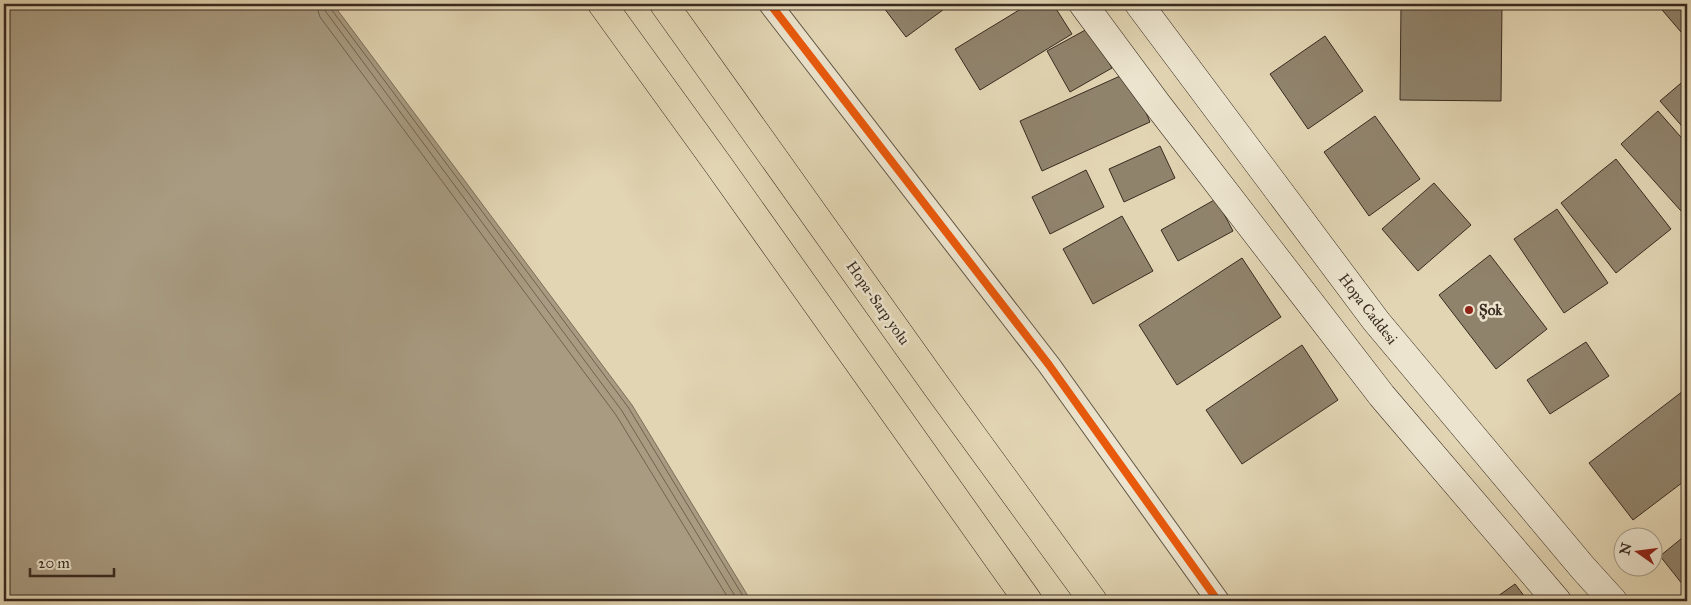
<svg xmlns="http://www.w3.org/2000/svg" width="1691" height="605" viewBox="0 0 1691 605" font-family="'IM FELL Great Primer',serif">
  <style>
    .water { fill: #a89b81; stroke: #7b6e5a }
    .lines { fill: none; stroke-linecap: round; stroke-linejoin: round }
    .shore { stroke: #706350; stroke-width: 1 }
    .building { fill: #90836c; stroke: #382b20 }
    .minor-casing { stroke: #625645; stroke-width: 24 }
    .secondary-casing { stroke: #382b20; stroke-width: 29 }
    .trunk-casing { stroke: #382b20; stroke-width: 29 }
    .minor { stroke: #ece4ce; stroke-width: 22 }
    .secondary { stroke: #ece4ce; stroke-width: 28 }
    .trunk { stroke: #e2d5b3; stroke-width: 28 }
    .cycleway-casing { stroke: #ece4ce; stroke-width: 11 }
    .cycleway { stroke: #e8590c; stroke-width: 8 }
    .poi-dot { fill: #8f2418; stroke: #ece4ce; stroke-width: 2 }
    .labels { text-anchor: middle; dominant-baseline: central; stroke-width: 5; stroke-linejoin: round; paint-order: stroke }
    .street-label { font-size: 15px; fill: #382b20; stroke: #ece4ce }
    .poi-label { font-size: 15px; font-weight: bold; fill: #382b20; stroke: #ece4ce; text-anchor: start }
  </style>
  <rect width="100%" height="100%" fill="#e2d5b3"/>
  <filter id="stains"><feTurbulence type="fractalNoise" baseFrequency=".004" numOctaves="4"/><feColorMatrix values="0 0 0 0 .2 0 0 0 0 .09 0 0 0 0 .02 0 0 0 .5 -.17"/></filter>
  <radialGradient id="worn" r=".72"><stop offset=".6" stop-color="#630" stop-opacity="0"/><stop offset="1" stop-color="#630" stop-opacity=".3"/></radialGradient>
  <!-- water -->
  <polygon class="water" points="4,4 333,4 632,405 751,601 4,601"/>
  <g class="lines">
    <!-- shore -->
    <g class="shore">
      <polyline points="316,4 320,17 616,415 730,601"/>
      <polyline points="323,4 326,12 622,411 738,601"/>
      <polyline points="330,4 331,9 628,407 746,601"/>
    </g>
  </g>
  <!-- building -->
  <g class="building">
    <polygon points="881,4 951,4 906,37"/>
    <polygon points="1029,4 1053,4 1072,34 980,90 955,49"/>
    <polygon points="1401,4 1502,4 1501,101 1400,100"/>
    <polygon points="1657,4 1687,4 1687,27 1681,32"/>
    <polygon points="1089,28 1112,68 1070,92 1047,51"/>
    <polygon points="1325,36 1363,91 1308,129 1270,74"/>
    <polygon points="1129,72 1150,122 1042,171 1020,121"/>
    <polygon points="1687,78 1687,132 1660,101"/>
    <polygon points="1658,111 1687,144 1687,205 1681,211 1621,144"/>
    <polygon points="1375,116 1420,179 1369,216 1324,152"/>
    <polygon points="1160,146 1175,178 1124,202 1109,169"/>
    <polygon points="1616,159 1671,229 1616,273 1561,203"/>
    <polygon points="1086,170 1104,207 1050,234 1032,197"/>
    <polygon points="1434,183 1471,225 1418,271 1382,229"/>
    <polygon points="1216,199 1233,231 1178,261 1161,230"/>
    <polygon points="1557,209 1608,283 1564,313 1514,239"/>
    <polygon points="1122,216 1153,271 1093,304 1063,249"/>
    <polygon points="1490,255 1547,329 1496,369 1439,295"/>
    <polygon points="1242,258 1281,317 1177,385 1139,325"/>
    <polygon points="1586,342 1609,376 1550,414 1527,380"/>
    <polygon points="1302,345 1338,400 1242,464 1206,410"/>
    <polygon points="1687,388 1687,479 1633,520 1589,463"/>
    <polygon points="1687,534 1687,590 1660,556"/>
    <polygon points="1515,584 1528,601 1491,601"/>
  </g>
  <g class="lines">
    <!-- minor casing -->
    <g class="minor-casing">
      <polyline id="minor" points="770,4 1049,365 1218,601"/>
    </g>
    <!-- secondary casing -->
    <g class="secondary-casing">
      <g id="secondary">
        <polyline points="1083,4 1157,104 1382,396 1557,601"/>
        <polyline points="1139,4 1376,321 1583,568 1613,601"/>
      </g>
    </g>
    <!-- trunk casing -->
    <g class="trunk-casing">
      <g id="trunk">
        <polyline points="602,4 717,163 1028,601"/>
        <polyline points="664,4 937,387 1093,601"/>
      </g>
    </g>
    <!-- minor -->
    <use href="#minor" class="minor"/>
    <!-- secondary -->
    <use href="#secondary" class="secondary"/>
    <!-- trunk -->
    <use href="#trunk" class="trunk"/>
    <!-- cycleway casing -->
    <g class="cycleway-casing">
      <polyline id="cycleway" points="770,4 1049,365 1218,601"/>
    </g>
    <!-- cycleway -->
    <use href="#cycleway" class="cycleway"/>
  </g>
  <!-- markers -->
  <circle class="poi-dot" cx="1469" cy="310" r="5"/>
  <g class="labels">
    <!-- street labels -->
    <g class="street-label">
      <text transform="translate(878 303) rotate(55)">Hopa-Sarp yolu</text>
      <text transform="translate(1368 309) rotate(52)">Hopa Caddesi</text>
    </g>
    <!-- poi labels -->
    <g class="poi-label">
      <text x="1479" y="310">Şok</text>
    </g>
  </g>
  <!-- margin -->
  <rect width="1691" height="605" fill="none" stroke="#e2d5b3" stroke-width="20"/>
  <rect x="5" y="5" width="1681" height="595" fill="none" stroke="#382b20" stroke-width="2.5"/>
  <rect x="10" y="10" width="1671" height="585" fill="none" stroke="#382b20"/>
  <!-- north arrow -->
  <g transform="translate(1638 552) rotate(284)"><circle r="24" fill="#ece4ce" stroke="#a49a88"/>
  <path d="M0-4L9 19L0 12L-9 19Z" fill="#8f2418"/>
  <text y="-8" font-size="14" font-weight="bold" text-anchor="middle" fill="#382b20">N</text>
  </g>
  <!-- scale -->
  <path d="M30 568v8h84v-8" fill="none" stroke="#382b20" stroke-width="2.5"/>
  <text x="38" y="568" font-size="15" fill="#382b20" stroke="#ece4ce" stroke-width="4" paint-order="stroke">20 m</text>
  <rect width="100%" height="100%" filter="url(#stains)"/>
  <rect width="100%" height="100%" fill="url(#worn)"/>
</svg>
